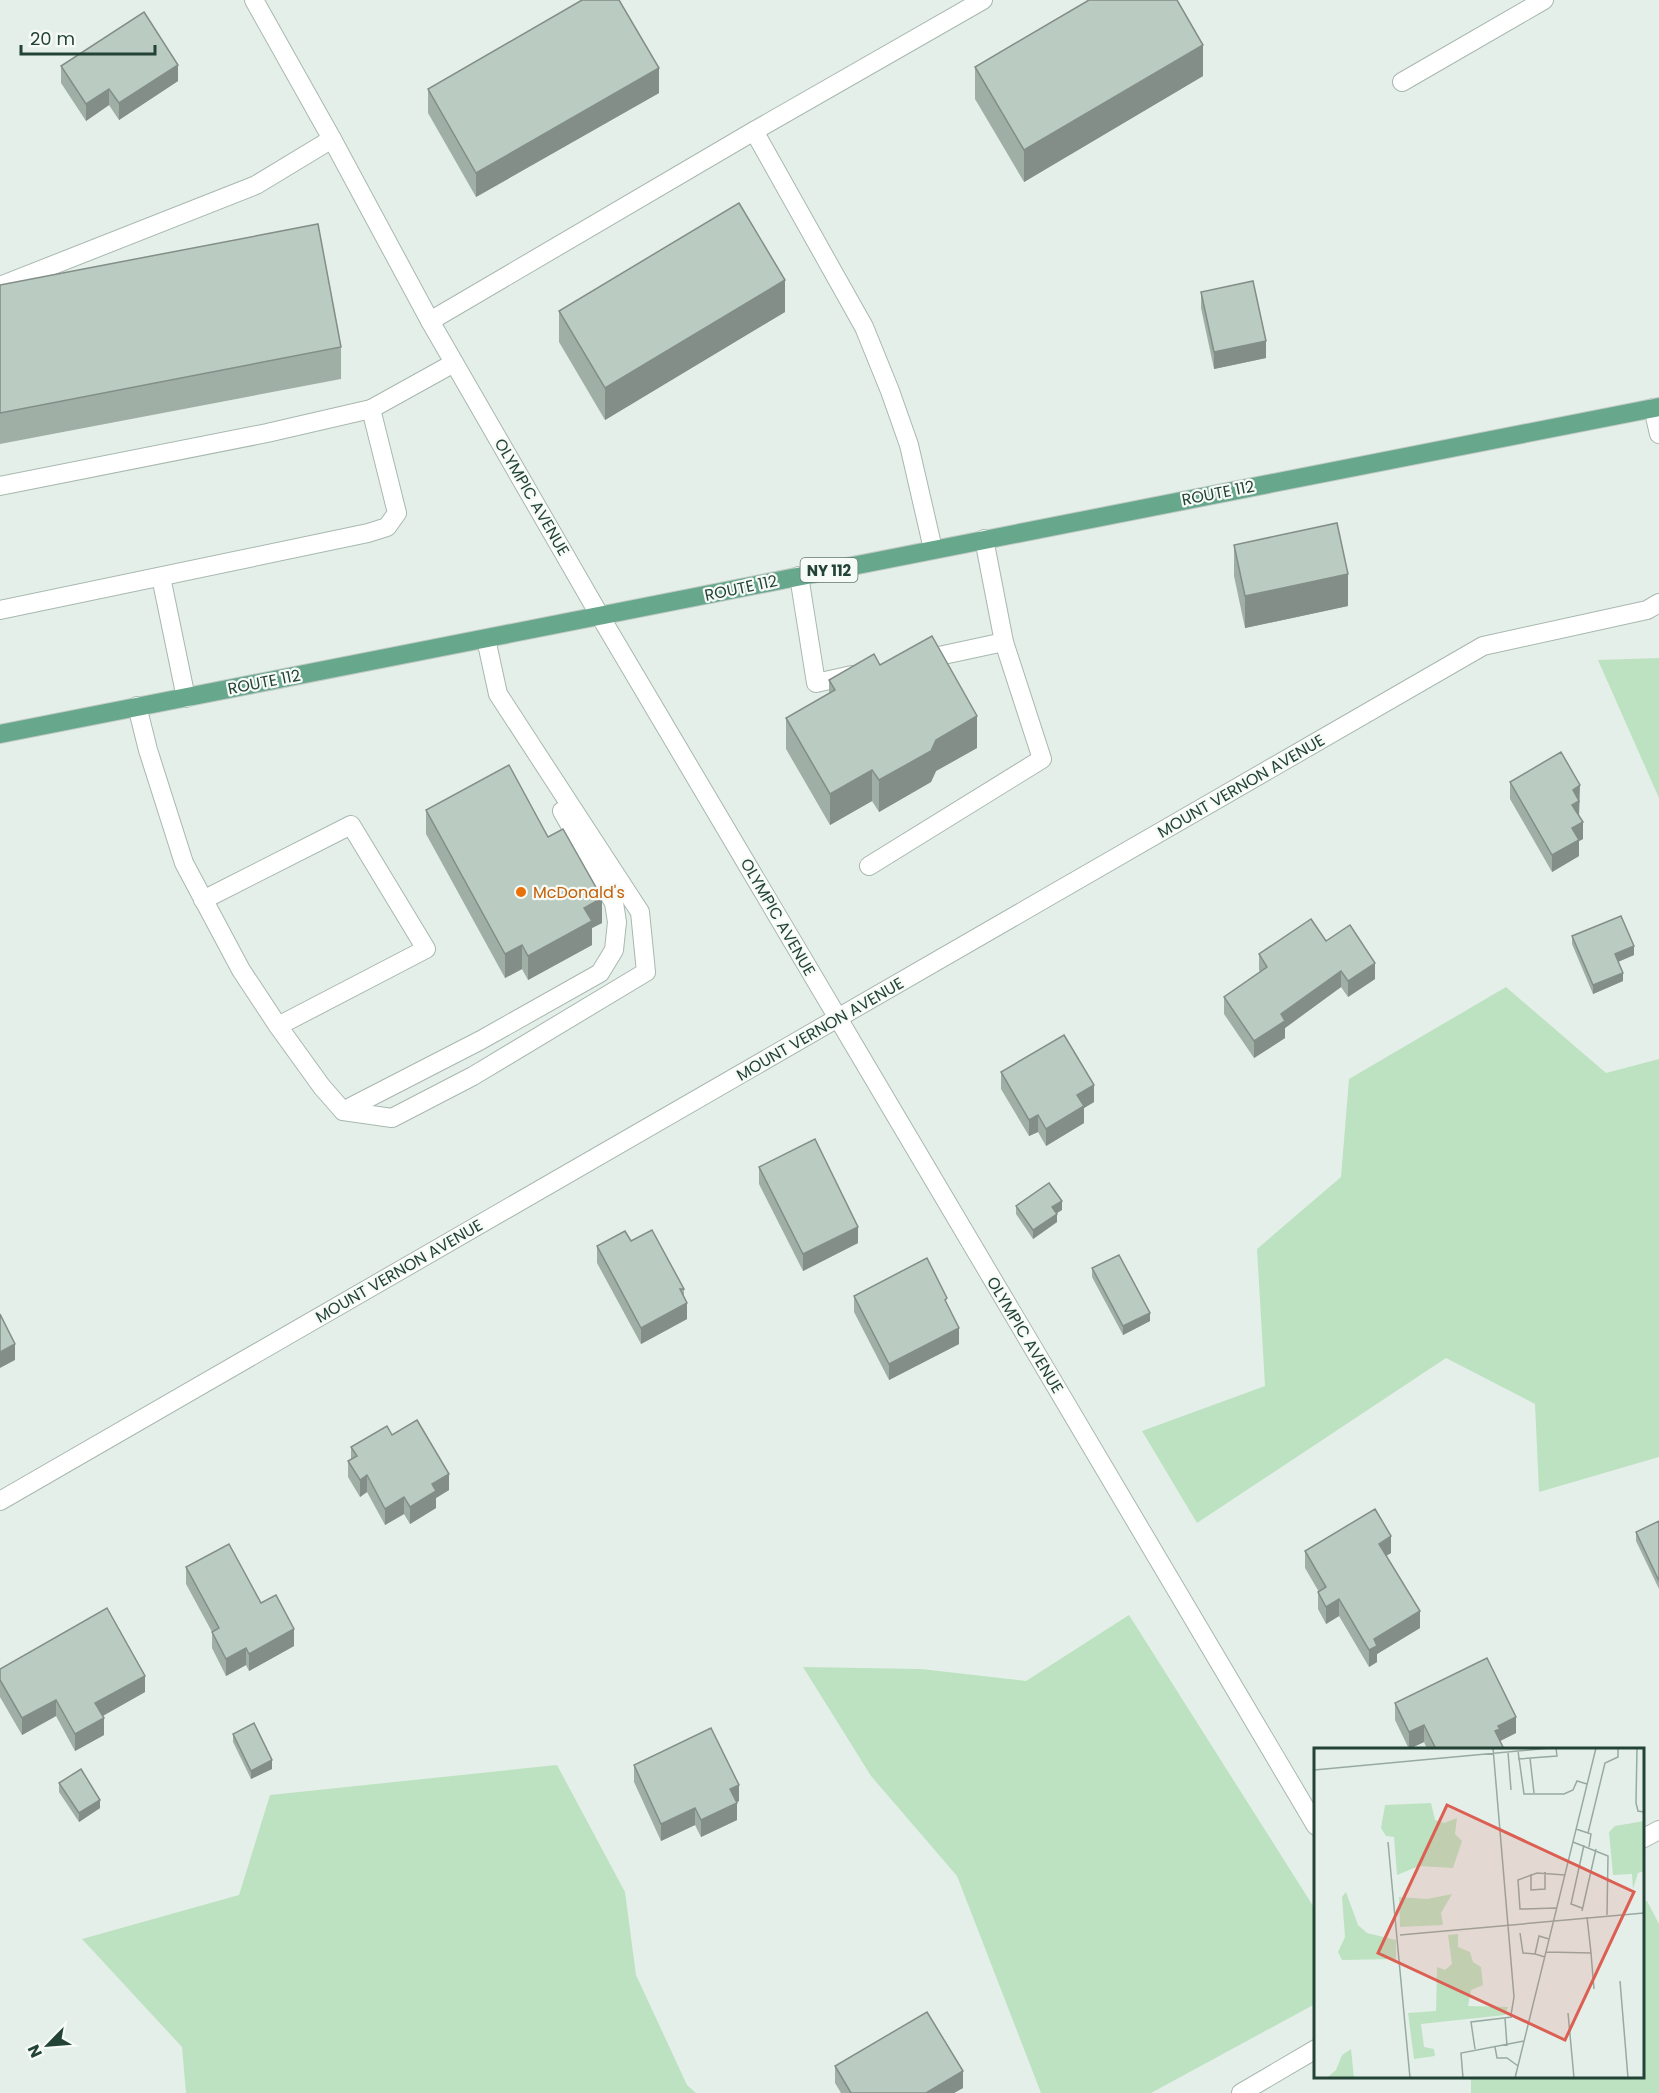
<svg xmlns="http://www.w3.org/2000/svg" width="1659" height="2093" viewBox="0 0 1659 2093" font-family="Poppins,sans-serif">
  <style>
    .green { fill: #bde2c1 }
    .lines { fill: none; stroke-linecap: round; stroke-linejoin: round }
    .lane-casing { stroke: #a7b8af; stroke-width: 20 }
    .street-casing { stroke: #a7b8af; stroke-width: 20 }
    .primary-casing { stroke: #c1cac6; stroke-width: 20 }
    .lane { stroke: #fff; stroke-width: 18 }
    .street { stroke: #fff; stroke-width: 18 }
    .primary { stroke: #67a88c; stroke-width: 18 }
    .wall { fill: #a0afa6 }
    .shaded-wall { fill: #828e87 }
    .building { fill: #bacbc1; stroke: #828e87; stroke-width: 1.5 }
    .food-dot { fill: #e8710a; stroke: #f7fbf8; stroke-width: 2 }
    .labels { text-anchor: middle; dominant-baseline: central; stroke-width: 4.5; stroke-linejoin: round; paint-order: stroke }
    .shield { fill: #f7fbf8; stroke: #627a70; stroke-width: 1.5 }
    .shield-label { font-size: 15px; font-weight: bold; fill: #224335 }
    .street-label { font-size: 16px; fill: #224335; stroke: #f7fbf8 }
    .food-label { font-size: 16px; fill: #c56008; stroke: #f7fbf8; text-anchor: start }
    .inset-road { fill: none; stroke: #97aaa1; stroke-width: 1.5 }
    .view { fill: #db5f52; fill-opacity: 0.15; stroke: #db5f52; stroke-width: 3 }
    .inset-edge { fill: none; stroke: #224335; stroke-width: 3 }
  </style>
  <rect width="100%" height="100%" fill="#e5efe9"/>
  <!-- green -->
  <g class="green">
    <polygon points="1659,658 1659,798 1598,660"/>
    <polygon points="1506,987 1606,1073 1659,1059 1659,1457 1539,1492 1535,1404 1446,1358 1197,1523 1142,1431 1265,1386 1257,1249 1341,1177 1349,1079"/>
    <polygon points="1129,1615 1315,1909 1315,2004 1151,2093 1041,2093 957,1876 871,1776 803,1667 921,1669 1026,1681"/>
    <polygon points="557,1765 625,1892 636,1975 687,2085 696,2093 186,2093 182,2047 82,1939 239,1895 270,1795"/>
    <polygon points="1647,1901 1659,1924 1659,2093 1471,2093 1471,2077 1642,2076 1642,1903"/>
  </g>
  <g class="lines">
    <!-- lane casing -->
    <g class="lane-casing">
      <g id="lane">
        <polyline points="754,131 983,0"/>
        <polyline points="0,286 256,185 332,139"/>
        <polyline points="430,321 754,131 864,327 890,391 909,445 933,549"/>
        <polyline points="0,486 267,433 371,409 454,363"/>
        <polyline points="799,576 816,683 852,675"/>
        <polyline points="161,577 186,698"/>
        <polyline points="0,610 368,533 387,527 397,513 371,409"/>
        <polyline points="920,660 1004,642 984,539"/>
        <polyline points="137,706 148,750 184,863 241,970 278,1026 322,1087 343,1111 392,1118 473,1076 646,972 640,912 498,694 486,639"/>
        <polyline points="869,866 1042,759 1004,642"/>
        <polyline points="203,900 351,825 426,949 278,1026"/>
        <polyline points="343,1111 481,1040 600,973 614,950 617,922 614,903 562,811"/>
      </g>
    </g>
    <!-- street casing -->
    <g class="street-casing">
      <g id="street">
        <polyline points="254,0 332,139 430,321 600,616 1316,1826"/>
        <polyline points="1402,82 1544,0"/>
        <polyline points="1653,408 1659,434"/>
        <polyline points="0,1501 1483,646 1647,610 1659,603"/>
        <polyline points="1642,1839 1659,1830"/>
        <polyline points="1241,2093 1316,2049"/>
      </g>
    </g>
    <!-- primary casing -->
    <g class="primary-casing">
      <polyline id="primary" points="0,734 1659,407"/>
    </g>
    <!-- lane -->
    <use href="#lane" class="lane"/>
    <!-- street -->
    <use href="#street" class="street"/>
    <!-- primary -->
    <use href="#primary" class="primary"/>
  </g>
  <!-- wall -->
  <g class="wall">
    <polygon points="61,66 178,81 119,120 109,105 86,121 61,83"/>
    <polygon points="975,67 1203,76 1024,182 975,99"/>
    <polygon points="428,89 659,93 476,197 428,113"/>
    <polygon points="0,285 341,347 341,379 0,444"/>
    <polygon points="1201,292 1266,358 1214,369 1201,308"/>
    <polygon points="559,311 785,312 605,420 559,342"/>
    <polygon points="1234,545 1348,606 1245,628 1234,576"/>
    <polygon points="880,665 977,748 936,771 931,782 879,812 872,801 830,825 786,749 786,718 829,693 829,680"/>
    <polygon points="1510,782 1580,802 1579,803 1579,815 1583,839 1579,841 1579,856 1552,872 1510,799"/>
    <polygon points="426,810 548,837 602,923 592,928 592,945 528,980 522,969 505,978 426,834"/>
    <polygon points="1572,936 1634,955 1618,962 1623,981 1593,994 1572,944"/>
    <polygon points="1326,941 1375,979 1348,997 1341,987 1285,1028 1285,1038 1254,1058 1224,1014 1224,997 1260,972 1259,970 1259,954"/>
    <polygon points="1001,1072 1094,1102 1084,1108 1084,1123 1046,1146 1038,1132 1029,1136 1001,1089"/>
    <polygon points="759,1167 858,1243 803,1271 759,1184"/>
    <polygon points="1016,1206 1062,1210 1057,1213 1057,1222 1033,1239 1016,1214"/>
    <polygon points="597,1246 684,1289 684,1296 687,1319 641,1344 597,1263"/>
    <polygon points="1092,1268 1150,1321 1123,1335 1092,1277"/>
    <polygon points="854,1296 947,1304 959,1344 889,1380 854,1312"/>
    <polygon points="392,1435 449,1490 436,1498 436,1508 410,1524 404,1514 385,1525 367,1492 360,1497 348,1477 348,1461 351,1459 351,1447"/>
    <polygon points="1659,1521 1659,1589 1636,1541 1636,1532"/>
    <polygon points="1305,1551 1391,1553 1386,1556 1420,1628 1377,1654 1377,1662 1369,1667 1339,1616 1326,1624 1318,1609 1318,1592 1319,1592 1305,1568"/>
    <polygon points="186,1567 261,1603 294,1646 249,1671 246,1665 226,1676 212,1648 212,1632 186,1584"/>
    <polygon points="0,1669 145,1692 103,1716 104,1735 75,1751 56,1716 22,1735 0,1697"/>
    <polygon points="1395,1703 1516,1733 1500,1741 1504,1749 1427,1749 1424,1742 1409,1749 1395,1720"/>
    <polygon points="233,1734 272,1769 251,1779 233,1742"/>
    <polygon points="634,1765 739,1801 737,1802 737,1820 701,1837 695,1825 661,1841 634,1782"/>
    <polygon points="59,1783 100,1808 79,1822 59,1792"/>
    <polygon points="835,2066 963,2088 954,2093 841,2093 835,2083"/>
  </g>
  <!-- shaded-wall -->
  <g class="shaded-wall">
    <polygon points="1203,45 1203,76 1024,182 1024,150"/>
    <polygon points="178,65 178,81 119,120 119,103"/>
    <polygon points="659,68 659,93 476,197 476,173"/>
    <polygon points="109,89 109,105 86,121 86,104"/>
    <polygon points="785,280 785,312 605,420 605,388"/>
    <polygon points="1266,341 1266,358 1214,369 1214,352"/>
    <polygon points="1348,574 1348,606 1245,628 1245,596"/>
    <polygon points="977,716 977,748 936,771 931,782 879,812 879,780 936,740"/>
    <polygon points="872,770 872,801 830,825 830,794"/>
    <polygon points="1580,785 1579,818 1572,821 1573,790"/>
    <polygon points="1583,822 1583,839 1579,841 1579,856 1552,872 1552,855 1572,828"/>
    <polygon points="602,898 602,923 592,928 592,945 528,980 528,956 584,908"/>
    <polygon points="522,945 522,969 505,978 505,954"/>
    <polygon points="1634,946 1634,955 1615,963 1615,954"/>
    <polygon points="1375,963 1375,979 1348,997 1348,981"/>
    <polygon points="1341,971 1341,987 1285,1028 1285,1038 1254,1058 1254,1041 1281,1014"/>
    <polygon points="1623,973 1623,981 1593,994 1593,985"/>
    <polygon points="1094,1085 1094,1102 1084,1108 1084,1123 1046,1146 1046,1129 1077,1095"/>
    <polygon points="1038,1115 1038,1132 1029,1136 1029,1120"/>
    <polygon points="1062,1201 1062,1210 1052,1216 1052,1207"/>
    <polygon points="1057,1214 1057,1222 1033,1239 1033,1230"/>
    <polygon points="858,1227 858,1243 803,1271 803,1254"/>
    <polygon points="687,1303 687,1319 641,1344 641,1328"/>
    <polygon points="1150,1313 1150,1321 1123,1335 1123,1326"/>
    <polygon points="959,1328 959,1344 889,1380 889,1364"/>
    <polygon points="15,1344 15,1360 0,1368 0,1352"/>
    <polygon points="449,1474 449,1490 436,1498 436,1508 410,1524 410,1507 432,1484"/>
    <polygon points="367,1475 367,1492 360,1497 360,1480"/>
    <polygon points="404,1497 404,1514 385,1525 385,1509"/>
    <polygon points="1391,1536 1391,1553 1379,1560 1379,1544"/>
    <polygon points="1339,1599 1339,1616 1326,1624 1326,1607"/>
    <polygon points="1420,1611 1420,1628 1377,1654 1377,1662 1369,1667 1369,1650 1374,1639"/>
    <polygon points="294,1629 294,1646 249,1671 249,1654"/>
    <polygon points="246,1648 246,1665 226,1676 226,1659"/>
    <polygon points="145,1676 145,1692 95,1720 95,1703"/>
    <polygon points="56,1700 56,1716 22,1735 22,1718"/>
    <polygon points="1516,1717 1516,1733 1500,1741 1495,1731 1498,1726"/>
    <polygon points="104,1718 104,1735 75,1751 75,1734"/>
    <polygon points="1424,1725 1424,1742 1409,1749 1409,1732"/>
    <polygon points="272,1760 272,1769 251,1779 251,1771"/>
    <polygon points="739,1785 739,1801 730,1805 730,1789"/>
    <polygon points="100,1800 100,1808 79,1822 79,1813"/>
    <polygon points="737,1803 737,1820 701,1837 701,1820"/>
    <polygon points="695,1808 695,1825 661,1841 661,1824"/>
    <polygon points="963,2071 963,2088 954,2093 926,2093"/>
  </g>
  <!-- building -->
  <g class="building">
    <polygon points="582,0 619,0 659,68 476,173 428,89"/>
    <polygon points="1089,0 1177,0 1203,45 1024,150 975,67"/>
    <polygon points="144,12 178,65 119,103 109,89 86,104 61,66"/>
    <polygon points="739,203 785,280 605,388 559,311"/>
    <polygon points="318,224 341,347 0,413 0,285"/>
    <polygon points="1253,281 1266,341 1214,352 1201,292"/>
    <polygon points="1337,523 1348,574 1245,596 1234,545"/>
    <polygon points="932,636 977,716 936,740 931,751 879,780 872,770 830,794 786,718 835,690 829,680 874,654 880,665"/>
    <polygon points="1561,752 1580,785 1573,790 1579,801 1572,805 1583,822 1572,828 1579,840 1552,855 1510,782"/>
    <polygon points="509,765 548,837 563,829 602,898 584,908 592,921 528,956 522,945 505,954 426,810"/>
    <polygon points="1621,916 1634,946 1615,954 1623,973 1593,985 1572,936"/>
    <polygon points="1311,919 1326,941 1350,925 1375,963 1348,981 1341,971 1281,1014 1285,1021 1254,1041 1224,997 1267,967 1259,954"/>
    <polygon points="1064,1035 1094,1085 1077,1095 1084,1106 1046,1129 1038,1115 1029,1120 1001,1072"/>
    <polygon points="815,1139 858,1227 803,1254 759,1167"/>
    <polygon points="1049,1183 1062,1201 1052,1207 1057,1214 1033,1230 1016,1206"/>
    <polygon points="652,1230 684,1289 680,1289 687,1303 641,1328 597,1246 625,1231 631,1241"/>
    <polygon points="1119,1255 1150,1313 1123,1326 1092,1268"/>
    <polygon points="927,1258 947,1298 945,1300 959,1328 889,1364 854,1296"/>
    <polygon points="0,1314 15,1344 0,1352"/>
    <polygon points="417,1420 449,1474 432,1484 436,1491 410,1507 404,1497 385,1509 367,1475 360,1480 348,1461 357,1456 351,1447 387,1426 392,1435"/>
    <polygon points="1375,1509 1391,1536 1379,1544 1420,1611 1374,1639 1377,1646 1369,1650 1339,1599 1326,1607 1318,1592 1326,1587 1305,1551"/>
    <polygon points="1659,1521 1659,1581 1636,1532"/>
    <polygon points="229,1544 261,1603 276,1595 294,1629 249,1654 246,1648 226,1659 212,1632 219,1628 186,1567"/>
    <polygon points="107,1608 145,1676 95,1703 104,1718 75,1734 56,1700 22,1718 0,1680 0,1669"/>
    <polygon points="1487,1658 1516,1717 1498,1726 1500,1729 1495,1731 1504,1749 1436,1749 1424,1725 1409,1732 1395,1703"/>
    <polygon points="254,1723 272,1760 251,1771 233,1734"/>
    <polygon points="711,1728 739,1785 730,1789 737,1803 701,1820 695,1808 661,1824 634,1765"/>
    <polygon points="81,1769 100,1800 79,1813 59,1783"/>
    <polygon points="927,2012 963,2071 926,2093 851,2093 835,2066"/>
  </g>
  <!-- markers -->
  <circle class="food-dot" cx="521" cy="892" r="6"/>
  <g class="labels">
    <!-- shield labels -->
    <rect class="shield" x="800.5" y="558" width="57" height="24" rx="4.5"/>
    <g class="shield-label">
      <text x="829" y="570">NY 112</text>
    </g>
    <!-- street labels -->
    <g class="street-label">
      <text transform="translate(1218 493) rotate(-11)">ROUTE 112</text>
      <text transform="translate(532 497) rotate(60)">OLYMPIC AVENUE</text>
      <text transform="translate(741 588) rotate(-12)">ROUTE 112</text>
      <text transform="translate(264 682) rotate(-11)">ROUTE 112</text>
      <text transform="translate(1241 786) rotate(-30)">MOUNT VERNON AVENUE</text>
      <text transform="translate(778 917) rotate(60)">OLYMPIC AVENUE</text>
      <text transform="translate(820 1029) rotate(-30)">MOUNT VERNON AVENUE</text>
      <text transform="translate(399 1271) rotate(-30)">MOUNT VERNON AVENUE</text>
      <text transform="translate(1025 1335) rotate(59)">OLYMPIC AVENUE</text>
    </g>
    <!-- food labels -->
    <g class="food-label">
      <text x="533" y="892">McDonald's</text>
    </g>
  </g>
  <!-- overview -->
  <g transform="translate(1314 1748)">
    <rect width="330" height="330" fill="#e5efe9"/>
    <path d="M117,55L121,72L130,75L143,70L141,86L148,93L139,120L105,118L83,127L80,89L72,88L67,80L71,57ZM330,73V123L324,125L319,141L318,126L299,127L295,84L301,78ZM32,144L44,177L53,185L82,192V211L28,212L24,204L31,189L28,149ZM138,146L127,165L129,177L86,179L85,149L113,151ZM144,186V199L156,204L159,214L167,219L169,237L157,242L154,258L194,259L191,267L107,276L110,299L120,301L121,308L100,311L94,265L122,263L123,219L131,222L138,216L134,187ZM37,301L40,330H0L14,329L22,322L28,307Z" fill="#bde2c1"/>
    <path class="inset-road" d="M179,0L200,249L197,267L214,274M323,0L322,55L324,63L330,64M204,3L210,46H250L259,42L263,33L273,36M194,4L197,42M216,10L220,45M204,11L243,8L242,0M0,22L236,0M262,81L277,86L275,99M274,85L291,15L304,9V0M74,94L96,330M259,94L294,108L293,167M217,126V142L231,141V124M242,160L206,161L204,132L223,125L251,127M268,160L257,156L270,97M268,163L282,101M206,185L209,205L221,206M86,187L330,165M232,204L277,205L273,169M277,205L280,241M231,209L221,206L225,188L235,191M306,233L314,330M254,265L260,330M191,270L193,298M181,299L183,310H193L204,318M161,301L157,274L198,269M149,330L147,305L210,293M201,330L282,0"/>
    <path class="view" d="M133,57L320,144L251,292L64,205Z"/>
    <rect width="330" height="330" class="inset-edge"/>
  </g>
  <!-- north arrow -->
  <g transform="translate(48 2045) rotate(245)" stroke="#f7fbf8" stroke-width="4.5" paint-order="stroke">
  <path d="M0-4.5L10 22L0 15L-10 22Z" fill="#224335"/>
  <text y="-9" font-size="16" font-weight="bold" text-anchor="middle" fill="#224335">N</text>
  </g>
  <!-- scale -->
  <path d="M21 45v9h134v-9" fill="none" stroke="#224335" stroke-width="3"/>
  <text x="30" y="45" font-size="18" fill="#224335" stroke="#f7fbf8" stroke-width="4.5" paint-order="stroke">20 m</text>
</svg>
